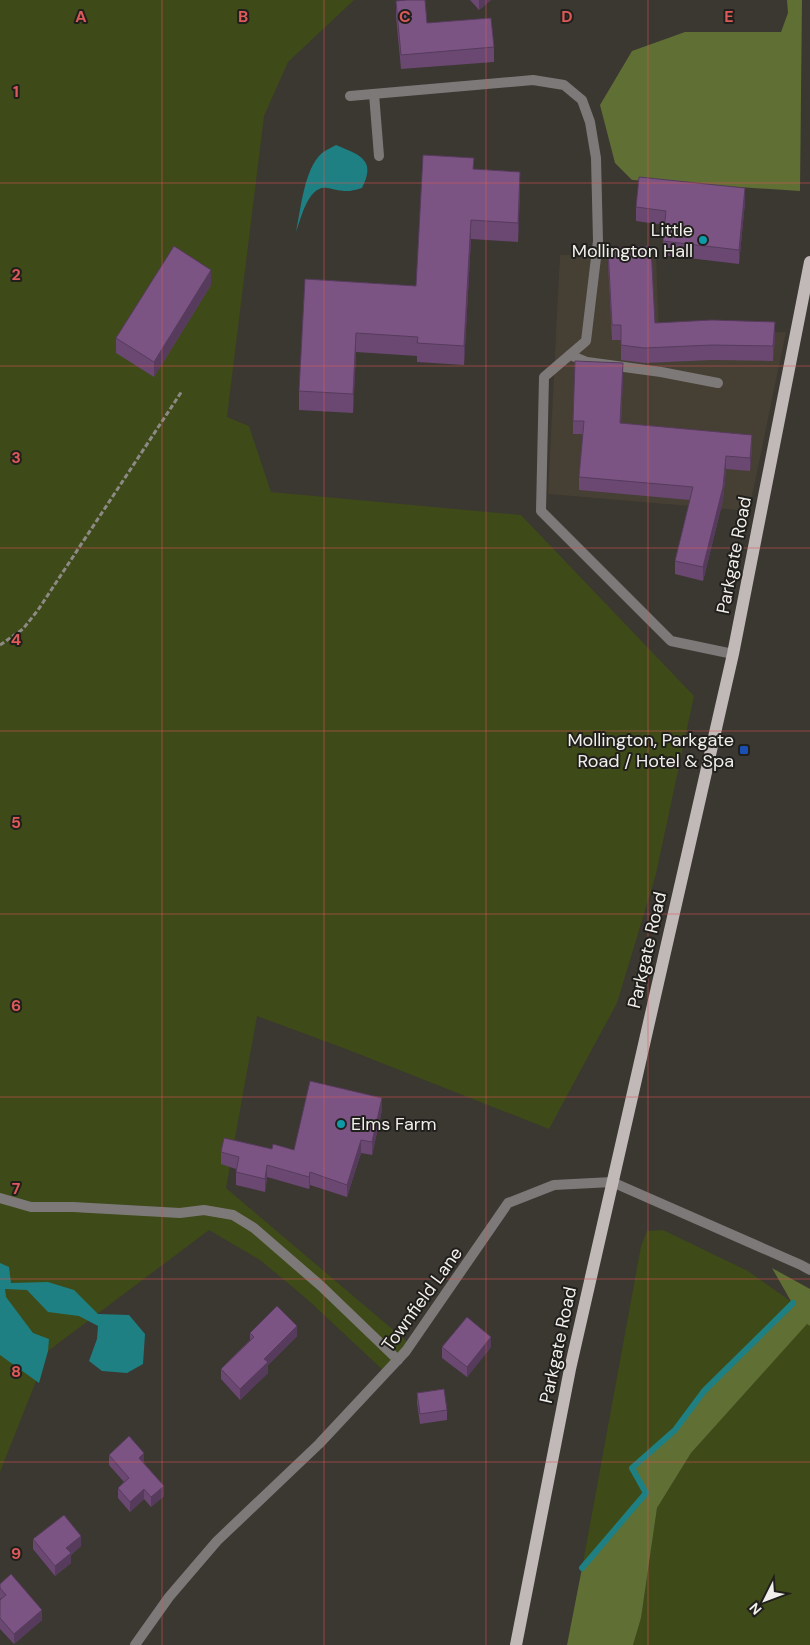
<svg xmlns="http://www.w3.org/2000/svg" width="810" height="1645" viewBox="0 0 810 1645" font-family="'DM Sans',sans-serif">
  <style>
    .built { fill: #463f33 }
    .green { fill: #3e4a18 }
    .forest { fill: #606f34 }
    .water { fill: #1e8082 }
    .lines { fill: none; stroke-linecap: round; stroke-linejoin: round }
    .stream { stroke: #1e8082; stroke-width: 6 }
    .path { stroke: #8d8a85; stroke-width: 3; stroke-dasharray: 5 2.5; stroke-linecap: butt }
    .service { stroke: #7d7979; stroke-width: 10 }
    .tertiary { stroke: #7d7979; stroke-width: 10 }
    .primary { stroke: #c1b8b8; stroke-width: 12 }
    .wall { fill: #6a4872 }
    .shaded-wall { fill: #563b5c }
    .building { fill: #7b5484; stroke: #563b5c }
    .grid { fill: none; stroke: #dd5a59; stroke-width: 1; stroke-opacity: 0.55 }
    .culture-dot { fill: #0f9aa8; stroke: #201f1c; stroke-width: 2 }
    .transit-dot { fill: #1a4fb4; stroke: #201f1c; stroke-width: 2 }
    .labels { text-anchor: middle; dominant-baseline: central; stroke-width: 4; stroke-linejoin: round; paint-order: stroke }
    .poi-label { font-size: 18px; fill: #f1efeb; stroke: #201f1c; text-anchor: end }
    .street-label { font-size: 18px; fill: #f1efeb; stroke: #201f1c }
    .grid-label { font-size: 16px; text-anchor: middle; font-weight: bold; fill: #dd5a59; stroke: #201f1c; stroke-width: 4; stroke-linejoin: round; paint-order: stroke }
  </style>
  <rect width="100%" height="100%" fill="#3b3731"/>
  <!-- built -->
  <polygon class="built" points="560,255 656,256 659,335 786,332 749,511 548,494"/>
  <!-- green -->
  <g class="green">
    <polygon points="0,0 354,0 288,62 264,116 227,417 249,426 271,492 521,515 694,696 656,874 617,1003 549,1129 346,1049 257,1016 226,1188 411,1345 386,1373 308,1300 260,1260 209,1230 48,1351 0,1472"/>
    <polygon points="663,1230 748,1271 793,1303 704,1391 675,1430 632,1467 646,1493 582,1568 641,1246 647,1231"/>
    <polygon points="807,1323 810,1326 810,1645 633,1645 641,1618 657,1508 691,1453"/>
  </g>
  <!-- forest -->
  <g class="forest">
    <polygon points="787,0 802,0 800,191 632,180 615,163 600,105 632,51 685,32 781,32 788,13"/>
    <polygon points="772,1268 810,1289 810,1326 807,1324 691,1453 657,1508 641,1618 633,1645 567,1645 582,1568 646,1493 632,1468 675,1430 704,1391 792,1303"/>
  </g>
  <!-- water -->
  <g class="water">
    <path d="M336,145C359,155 377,159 362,188C345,193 344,191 327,188C308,185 301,219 296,232C301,209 304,169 322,153C326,150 332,147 336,145Z"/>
    <polygon points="0,1263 9,1267 11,1283 48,1282 74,1290 98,1314 129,1315 145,1334 143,1364 127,1373 102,1371 89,1361 97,1339 98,1326 79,1316 48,1312 27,1290 5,1289 6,1297 33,1333 49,1339 48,1351 39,1383 0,1355"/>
  </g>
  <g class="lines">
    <!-- stream -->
    <polyline class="stream" points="582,1568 646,1493 632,1468 675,1430 704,1391 793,1303"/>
    <!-- path -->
    <polyline class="path" points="0,645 23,629 38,610 182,391"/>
    <!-- service -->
    <g class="service">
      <polyline points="374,94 379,156"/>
      <polyline points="350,96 533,80 564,85 582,100 590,122 596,158 598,241 586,341 544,377 541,511 671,641 733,654"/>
      <polyline points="570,355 587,362 661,372 718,383"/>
      <polyline points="612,1182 801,1265 810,1270"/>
      <polyline points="0,1198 31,1207 73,1207 180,1213 204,1210 233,1215 254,1228 321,1286 398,1360"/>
    </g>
    <!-- tertiary -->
    <polyline class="tertiary" points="135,1645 169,1597 217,1541 319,1444 406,1351 508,1203 554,1185 612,1182"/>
    <!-- primary -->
    <polyline class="primary" points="516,1645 570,1369 733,654 810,262"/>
  </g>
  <!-- wall -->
  <g class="wall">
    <polygon points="470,0 491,0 479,10"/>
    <polygon points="396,1 427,23 494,47 494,62 401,69 396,16"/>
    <polygon points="474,169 520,191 518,242 471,239 464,365 417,362 417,356 356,352 353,413 299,410 299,391 305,279 416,286"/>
    <polygon points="745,202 739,264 663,255 663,241 664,225 636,221 636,207"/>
    <polygon points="608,248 655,323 775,337 773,361 712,360 644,363 621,360 621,340 612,340 608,263"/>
    <polygon points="211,285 154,377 116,353 116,338"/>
    <polygon points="623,376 621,423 752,448 750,471 726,469 723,500 703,581 675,574 675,561 690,500 579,490 579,477 583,434 573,434 573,421"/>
    <polygon points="382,1110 372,1155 361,1153 347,1197 310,1185 309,1189 267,1177 265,1192 236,1185 236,1169 221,1164 221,1152 272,1149 294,1150"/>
    <polygon points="250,1333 297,1336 268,1365 268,1373 240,1400 221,1379 221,1369 250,1340"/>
    <polygon points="442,1347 491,1347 467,1377 442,1358"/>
    <polygon points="417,1393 447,1410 447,1420 420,1424 417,1403"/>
    <polygon points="109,1455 144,1463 164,1496 151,1507 144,1499 130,1512 118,1498 118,1488 124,1482 109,1465"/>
    <polygon points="33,1539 81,1546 71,1555 71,1563 55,1576 33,1549"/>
    <polygon points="0,1584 42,1620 14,1644 0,1629 0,1600 1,1599 0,1598"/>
  </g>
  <!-- shaded-wall -->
  <g class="shaded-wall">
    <polygon points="479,0 491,0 479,10"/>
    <polygon points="520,172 520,191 518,242 518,223"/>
    <polygon points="745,188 745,202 739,264 739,250"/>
    <polygon points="471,220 471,239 464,365 464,346"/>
    <polygon points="211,270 211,285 154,377 154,362"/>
    <polygon points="775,322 775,337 773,361 773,346"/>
    <polygon points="356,333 356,352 353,413 353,394"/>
    <polygon points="623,363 623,376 620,437 620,423"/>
    <polygon points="752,435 752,448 750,471 750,458"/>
    <polygon points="726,456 726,469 723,500 703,581 703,567"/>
    <polygon points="382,1098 382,1110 372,1155 372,1142"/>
    <polygon points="361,1140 361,1153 347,1197 347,1185"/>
    <polygon points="267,1165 267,1177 265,1192 265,1179"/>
    <polygon points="310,1172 310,1185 309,1189 309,1177"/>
    <polygon points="297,1326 297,1336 268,1365 268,1373 240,1400 240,1389 264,1359"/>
    <polygon points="491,1337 491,1347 467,1377 467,1367"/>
    <polygon points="144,1453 144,1463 139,1468 139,1458"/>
    <polygon points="164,1486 164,1496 151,1507 151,1497"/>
    <polygon points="144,1489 144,1499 130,1512 130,1502"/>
    <polygon points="81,1536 81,1546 71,1555 71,1563 55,1576 55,1566 66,1548"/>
    <polygon points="42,1610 42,1620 14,1644 14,1634"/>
  </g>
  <!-- building -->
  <g class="building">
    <polygon points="407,0 425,0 427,23 491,18 494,47 401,55 396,1"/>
    <polygon points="423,155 474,158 473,169 520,172 518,223 471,220 464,346 417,343 418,337 356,333 353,394 299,391 305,279 416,286"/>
    <polygon points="639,177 745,188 739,250 663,241 666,211 636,207"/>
    <polygon points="174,246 211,270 154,362 116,338"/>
    <polygon points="651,246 655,323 712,320 775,322 773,346 712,345 644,348 621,345 621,325 612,325 608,248"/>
    <polygon points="575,361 623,363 620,423 752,435 750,458 726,456 723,487 703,567 675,561 693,487 579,477 584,421 573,421"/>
    <polygon points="310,1081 382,1098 372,1142 361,1140 347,1185 310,1172 309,1177 267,1165 265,1179 236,1172 239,1157 221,1152 224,1138 272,1149 273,1144 294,1150"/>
    <polygon points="277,1306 297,1326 264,1359 268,1362 240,1389 221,1369 254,1337 250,1333"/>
    <polygon points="467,1317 491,1337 467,1367 442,1347"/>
    <polygon points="444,1389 447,1410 420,1414 417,1393"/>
    <polygon points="129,1436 144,1453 139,1458 164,1486 151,1497 144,1489 130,1502 118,1488 129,1478 109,1455"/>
    <polygon points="64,1515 81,1536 66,1548 71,1553 55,1566 33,1539"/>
    <polygon points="11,1574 42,1610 14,1634 0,1618 0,1600 6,1595 0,1588 0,1584"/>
  </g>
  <!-- grid -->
  <path class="grid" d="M162,0V1645M324,0V1645M486,0V1645M648,0V1645M0,183H810M0,366H810M0,548H810M0,731H810M0,914H810M0,1097H810M0,1279H810M0,1462H810"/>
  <!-- markers -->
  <g class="culture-dot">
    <circle cx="703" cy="240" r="5"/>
    <circle cx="341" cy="1124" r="5"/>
  </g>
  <rect class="transit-dot" x="739" y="745" width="10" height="10" rx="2.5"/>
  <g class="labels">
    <!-- poi labels -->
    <g class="poi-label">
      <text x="693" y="230">Little<tspan x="693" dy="21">Mollington Hall</tspan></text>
      <text x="734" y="740">Mollington, Parkgate<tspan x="734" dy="21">Road / Hotel &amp; Spa</tspan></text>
      <text x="351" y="1124" text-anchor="start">Elms Farm</text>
    </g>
    <!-- street labels -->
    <g class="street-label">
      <text transform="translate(734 555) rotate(-79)">Parkgate Road</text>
      <text transform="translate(647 950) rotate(-77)">Parkgate Road</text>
      <text transform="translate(422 1299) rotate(-54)">Townfield Lane</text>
      <text transform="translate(558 1345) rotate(-78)">Parkgate Road</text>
    </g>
  </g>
  <g class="grid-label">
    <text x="81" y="22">A</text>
    <text x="243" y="22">B</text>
    <text x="405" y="22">C</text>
    <text x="567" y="22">D</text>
    <text x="729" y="22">E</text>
    <text x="16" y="97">1</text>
    <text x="16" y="280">2</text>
    <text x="16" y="463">3</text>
    <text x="16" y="645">4</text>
    <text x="16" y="828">5</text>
    <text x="16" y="1011">6</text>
    <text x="16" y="1194">7</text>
    <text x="16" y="1377">8</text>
    <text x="16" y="1559">9</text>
  </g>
  <!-- north arrow -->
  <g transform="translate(765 1600) rotate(228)" stroke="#201f1c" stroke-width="4" paint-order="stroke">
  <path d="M0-4L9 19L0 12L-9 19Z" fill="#f1efeb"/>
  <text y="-8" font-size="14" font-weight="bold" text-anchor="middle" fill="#f1efeb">N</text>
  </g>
</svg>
